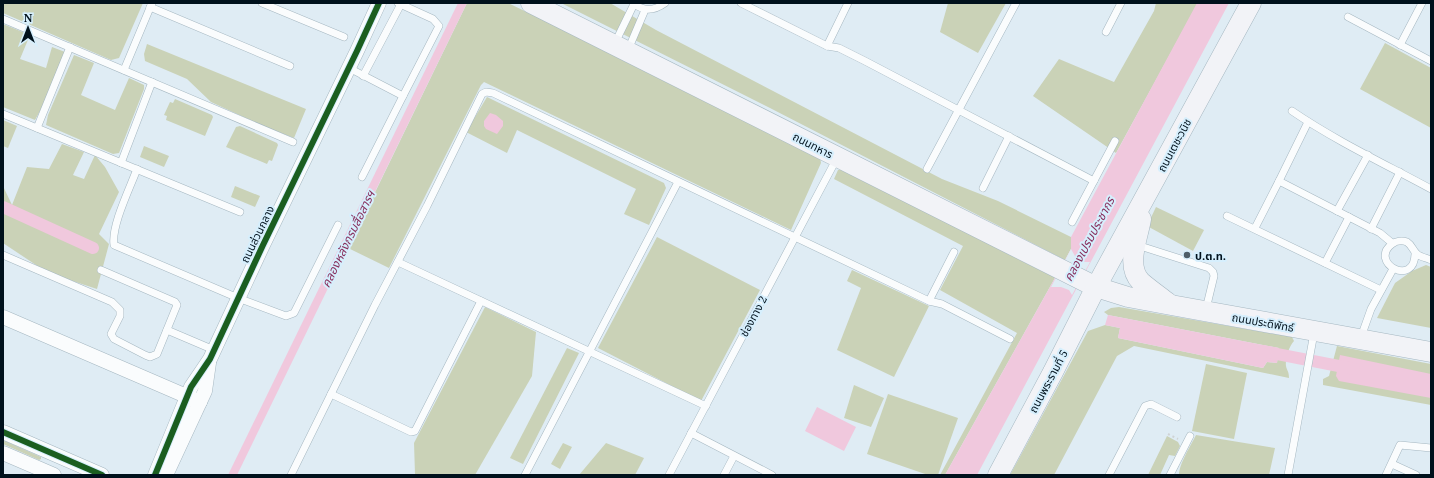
<svg xmlns="http://www.w3.org/2000/svg" width="1434" height="478" viewBox="0 0 1434 478" font-family="'Noto Serif','Noto Sans Thai',serif">
  <style>
    .green { fill: #cad2b7 }
    .water { fill: #f0c8dd }
    .pier { fill: #dfecf4 }
    .lines { fill: none; stroke-linecap: round; stroke-linejoin: round }
    .canal { stroke: #f0c8dd; stroke-width: 12 }
    .service-casing { stroke: #a5b7c1; stroke-width: 8 }
    .minor-casing { stroke: #a5b7c1; stroke-width: 15 }
    .secondary-casing { stroke: #a5b7c1; stroke-width: 21 }
    .path { stroke: #cfd3d5; stroke-width: 2; stroke-dasharray: 2 3; stroke-linecap: butt }
    .service { stroke: #fafcfd; stroke-width: 7 }
    .minor { stroke: #fafcfd; stroke-width: 14 }
    .secondary { stroke: #f2f3f7; stroke-width: 20 }
    .cycleway-casing { stroke: #d6effd; stroke-width: 8 }
    .cycleway { stroke: #1b5e20; stroke-width: 6 }
    .poi-dot { fill: #4e5e68; stroke: #d6effd; stroke-width: 1.5 }
    .labels { text-anchor: middle; dominant-baseline: central; stroke-width: 4; stroke-linejoin: round; paint-order: stroke }
    .street-label { font-size: 11px; fill: #00111c; stroke: #d6effd }
    .poi-label { font-size: 11px; font-weight: bold; fill: #00111c; stroke: #d6effd; text-anchor: start }
    .water-label { font-size: 12px; font-style: italic; fill: #882f5d; stroke: #d6effd }
  </style>
  <rect width="100%" height="100%" fill="#dfecf4"/>
  <!-- green -->
  <g class="green">
    <polygon points="3,3 143,3 119,58 111,60 3,13"/>
    <polygon points="467,3 508,3 722,106 820,157 821,163 791,230 484,82 481,85 389,268 348,248"/>
    <polygon points="561,3 610,3 656,30 942,179 998,201 1071,237 1071,249 1065,260 770,108"/>
    <polygon points="948,3 1006,3 978,53 940,32"/>
    <polygon points="1156,3 1198,3 1116,153 1033,96 1059,59 1114,82 1154,11"/>
    <polygon points="3,24 30,35 20,59 46,68 52,47 65,52 41,109 35,120 3,107"/>
    <polygon points="1385,43 1431,68 1431,128 1360,89"/>
    <polygon points="147,44 306,109 294,138 263,126 211,102 187,79 145,61 144,54"/>
    <polygon points="74,55 94,63 81,95 115,110 129,78 144,85 144,89 119,153 113,154 46,125 48,115"/>
    <polygon points="487,97 664,183 666,188 649,225 624,214 636,189 517,130 507,153 466,132"/>
    <polygon points="175,99 212,115 213,117 205,136 166,120 167,116 164,115 170,102 173,103"/>
    <polygon points="3,120 17,126 8,148 3,146"/>
    <polygon points="240,126 277,143 278,145 272,161 269,160 267,164 226,147 236,127"/>
    <polygon points="62,144 84,152 73,175 84,179 95,155 105,167 119,192 99,234 109,244 97,289 48,273 3,243 3,186 12,205 27,167 49,169"/>
    <polygon points="144,146 169,156 164,167 140,157"/>
    <polygon points="838,170 844,170 1056,276 945,475 940,475 1017,333 940,290 963,246 834,179"/>
    <polygon points="235,186 260,196 255,207 231,197"/>
    <polygon points="1156,207 1204,230 1193,251 1147,226"/>
    <polygon points="657,237 760,290 701,401 598,348"/>
    <polygon points="1426,265 1431,267 1431,328 1377,318 1395,283 1412,271"/>
    <polygon points="852,270 929,306 894,377 837,350 861,288 847,281"/>
    <polygon points="485,307 536,332 532,376 475,475 415,475 414,443"/>
    <path d="M1119,307L1292,337L1294,341C1289,346 1285,359 1286,366C1287,371 1289,371 1289,378L1134,346L1117,356L1054,475H1010L1088,331L1105,325L1120,328L1118,338L1263,368L1267,362L1277,363L1279,348L1108,315L1104,312L1111,308Z"/>
    <polygon points="1337,346 1431,364 1431,405 1323,385 1323,379 1329,376"/>
    <polygon points="567,348 579,353 523,464 510,458"/>
    <polygon points="1206,364 1247,373 1234,439 1192,431"/>
    <polygon points="854,385 884,398 871,427 844,418"/>
    <polygon points="888,394 958,418 938,475 928,475 867,454"/>
    <path d="M1196,435L1275,448L1269,475H1179C1179,464 1191,445 1196,435Z"/>
    <polygon points="1167,436 1178,442 1180,446 1175,456 1169,455 1160,475 1148,475"/>
    <polygon points="3,440 41,457 41,459 39,460 3,444"/>
    <polygon points="563,443 572,447 560,469 551,464"/>
    <polygon points="606,443 644,458 635,475 579,475"/>
  </g>
  <!-- water -->
  <g class="water">
    <polygon points="458,3 467,3 237,475 228,475"/>
    <polygon points="1197,3 1229,3 977,475 945,475 1065,260 1071,249 1071,237"/>
    <polygon points="490,113 496,115 503,121 503,126 497,134 486,129 484,126 484,121"/>
    <polygon points="1108,315 1279,348 1277,363 1267,362 1263,368 1118,338 1120,328 1105,325"/>
    <polygon points="1340,355 1431,374 1431,398 1339,381 1336,376"/>
    <polygon points="817,407 856,427 844,451 805,431"/>
  </g>
  <!-- pier -->
  <polygon class="pier" points="1071,249 1075,256 1082,262 1090,262 1072,295 1069,290 1061,287 1051,287"/>
  <g class="lines">
    <!-- canal -->
    <g class="canal">
      <polyline points="3,207 93,248"/>
      <polyline points="1262,351 1354,369"/>
    </g>
    <!-- service casing -->
    <g class="service-casing">
      <g id="service">
        <polyline points="262,3 344,37"/>
        <path d="M633,3C644,12 654,11 665,3"/>
        <polyline points="741,3 827,46 839,48 865,61 1094,181"/>
        <polyline points="150,7 290,66"/>
        <polyline points="1348,17 1431,61"/>
        <polyline points="3,19 293,142"/>
        <polyline points="1106,32 1121,3"/>
        <polyline points="615,43 634,4"/>
        <polyline points="1400,45 1422,3"/>
        <polyline points="827,46 848,3"/>
        <polyline points="628,50 645,10"/>
        <polyline points="349,68 403,96 439,26 433,19 398,3"/>
        <polyline points="124,70 152,3"/>
        <polyline points="363,76 401,4"/>
        <path d="M1292,111C1336,141 1385,164 1431,189"/>
        <polyline points="3,114 240,212"/>
        <polyline points="37,128 70,47"/>
        <polyline points="121,163 152,82"/>
        <path d="M137,169C130,188 111,226 114,245L238,298L286,316L294,313L338,225"/>
        <polyline points="927,169 1016,3"/>
        <polyline points="362,177 403,96"/>
        <polyline points="1279,181 1308,122"/>
        <polyline points="983,188 1009,136"/>
        <polyline points="1337,211 1368,155"/>
        <polyline points="1227,216 1381,290"/>
        <polyline points="1072,222 1115,141"/>
        <polyline points="1255,228 1279,181 1380,233 1392,243"/>
        <polyline points="1371,229 1400,172"/>
        <polyline points="1137,245 1209,268 1213,272 1214,276 1206,309"/>
        <path d="M1415,253C1415,289 1368,262 1392,244C1396,241 1402,240 1407,242C1412,245 1413,251 1417,254C1420,257 1427,258 1431,260"/>
        <polyline points="3,255 112,302 120,310 120,316 111,334 114,339 145,355 150,357 157,354 177,305 175,302 101,270"/>
        <polyline points="398,262 706,406"/>
        <polyline points="1325,263 1349,217"/>
        <polyline points="929,301 954,252"/>
        <polyline points="167,330 214,350"/>
        <polyline points="1361,337 1371,309 1393,269"/>
        <polyline points="331,394 411,432 415,431 481,301"/>
        <polyline points="691,433 772,475"/>
        <polyline points="1392,464 1416,475"/>
        <polyline points="291,475 375,305 427,206 482,94 486,92 493,93 929,301 942,304 1010,339"/>
        <polyline points="525,475 678,182"/>
        <polyline points="669,475 837,158"/>
        <polyline points="724,475 734,456"/>
        <polyline points="1109,475 1145,406 1151,404 1177,417"/>
        <polyline points="1170,475 1190,436"/>
        <polyline points="1288,475 1314,333"/>
        <polyline points="1386,475 1400,445 1431,448"/>
      </g>
    </g>
    <!-- minor casing -->
    <g class="minor-casing">
      <g id="minor">
        <polyline points="3,317 200,402"/>
        <polyline points="3,432 102,475"/>
        <polyline points="3,453 54,475"/>
        <polyline points="155,475 191,387 210,359 263,245 357,51 379,3"/>
        <polyline points="166,475 205,391 209,363"/>
      </g>
    </g>
    <!-- secondary casing -->
    <g class="secondary-casing">
      <g id="secondary">
        <polyline points="531,3 1096,287 1128,297 1171,305 1431,352"/>
        <path d="M1141,219C1138,238 1125,266 1141,282C1149,289 1159,296 1168,303"/>
        <polyline points="998,475 1053,372 1096,287 1251,3"/>
      </g>
    </g>
    <!-- path -->
    <polyline class="path" points="1168,434 1178,439"/>
    <!-- service -->
    <use href="#service" class="service"/>
    <!-- minor -->
    <use href="#minor" class="minor"/>
    <!-- secondary -->
    <use href="#secondary" class="secondary"/>
    <!-- cycleway casing -->
    <g class="cycleway-casing">
      <g id="cycleway">
        <polyline points="3,432 102,475"/>
        <polyline points="155,475 191,387 210,359 263,245 357,51 379,3"/>
      </g>
    </g>
    <!-- cycleway -->
    <use href="#cycleway" class="cycleway"/>
  </g>
  <!-- markers -->
  <circle class="poi-dot" cx="1187" cy="255" r="4"/>
  <g class="labels">
    <!-- street labels -->
    <g class="street-label">
      <text transform="translate(813 145) rotate(27)">ถนนทหาร</text>
      <text transform="translate(1174 145) rotate(-62)">ถนนเตชะวนิช</text>
      <text transform="translate(257 234) rotate(-64)">ถนนส่วนกลาง</text>
      <text transform="translate(753 316) rotate(-62)">ช่องทาง 2</text>
      <text transform="translate(1263 322) rotate(10)">ถนนประดิพัทธ์</text>
      <text transform="translate(1048 381) rotate(-62)">ถนนพระรามที่ 5</text>
    </g>
    <!-- poi labels -->
    <g class="poi-label">
      <text x="1195" y="255">ป.ต.ท.</text>
    </g>
    <!-- water labels -->
    <g class="water-label">
      <text transform="translate(348 239) rotate(-64)">คลองหลังกรมสื่อสารฯ</text>
      <text transform="translate(1089 239) rotate(-62)">คลองเปรมประชากร</text>
    </g>
  </g>
  <!-- border -->
  <rect width="1434" height="478" fill="none" stroke="#00111c" stroke-width="8"/>
  <!-- north arrow -->
  <g transform="translate(28 28)" stroke="#d6effd" stroke-width="3" paint-order="stroke">
  <path d="M0-3L7 15L0 10L-7 15Z" fill="#00111c"/>
  <text y="-6" font-size="11" font-weight="bold" text-anchor="middle" fill="#00111c">N</text>
  </g>
</svg>
